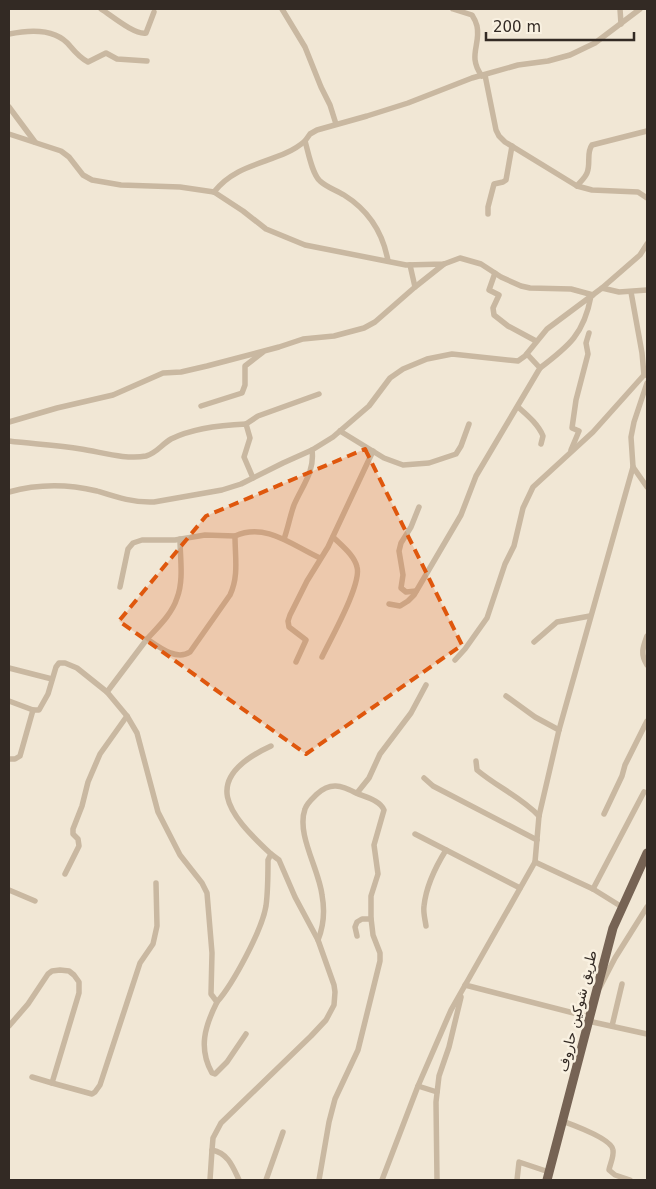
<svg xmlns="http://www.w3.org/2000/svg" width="656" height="1189" viewBox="0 0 656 1189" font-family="'DejaVu Sans',Vazirmatn,sans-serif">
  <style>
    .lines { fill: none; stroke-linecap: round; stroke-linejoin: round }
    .street { stroke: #c9b8a1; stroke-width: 5.5 }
    .primary { stroke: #766354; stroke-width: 9 }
    .marked { fill: #df570d; fill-opacity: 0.2; stroke: #df570d; stroke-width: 4; stroke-dasharray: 10 6; stroke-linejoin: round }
    .labels { text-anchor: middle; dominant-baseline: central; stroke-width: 5; stroke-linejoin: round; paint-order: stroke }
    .street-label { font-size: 14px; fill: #332a24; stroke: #f9f1e1 }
  </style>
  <rect width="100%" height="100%" fill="#f1e7d5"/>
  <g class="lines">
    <!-- street -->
    <g class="street">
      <path d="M101,9C111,15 134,35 146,33L154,12"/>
      <polyline points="282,9 305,47 321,87 330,105 336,124"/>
      <path d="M453,9L472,15C474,18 476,22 477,26C481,45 467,56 482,76"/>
      <polyline points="620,9 621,24"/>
      <path d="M9,34C28,30 56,28 70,46C75,52 80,58 88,62L106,53L117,59L147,61"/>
      <polyline points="485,75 496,130 499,136 505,142 577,186 592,190 638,192 647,198"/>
      <polyline points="9,107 35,142"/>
      <polyline points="9,134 61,151 69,157 83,175 92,180 121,185 180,187 214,192 243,211 266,229 305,245 406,265 444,264 460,258 481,264 501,277 521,286 530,288 571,289 593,295"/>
      <path d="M577,186C580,182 585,178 587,173C591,163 586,153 592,145L647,131"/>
      <path d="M214,192C239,160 279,164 305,141"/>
      <polyline points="488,214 488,207 494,184 503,182 506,180 512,146"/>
      <path d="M388,261C383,233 368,210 344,195C336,190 326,187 320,181C312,174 308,151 305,141L310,134L317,130L367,116L408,103L472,78L518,65L548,61L570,55L595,43L640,9"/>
      <polyline points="495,273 489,290 499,295 493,308 494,315 508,326 536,341"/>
      <polyline points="415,287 444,264"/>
      <polyline points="602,288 640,255 647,244"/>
      <polyline points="631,292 642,353 644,375 647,375"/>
      <path d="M540,368C569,346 584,334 591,296"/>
      <polyline points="647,383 634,422 631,437 633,467 647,487"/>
      <polyline points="201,406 242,393 245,385 245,366 263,352"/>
      <path d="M518,407C527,415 538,424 543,436L541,444"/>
      <polyline points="9,422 57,408 113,395 163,373 181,372 207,366 279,347 303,339 334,336 364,328 375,322 415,287 410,265"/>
      <polyline points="246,424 258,416 319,394"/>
      <polyline points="340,431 384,458 403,465 429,463 456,454 461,446 469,424"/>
      <path d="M9,441C33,444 57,445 81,449C101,452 126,460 146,456C157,453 162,444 171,439C193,428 222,425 246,424L250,438L244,457L253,478"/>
      <polyline points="571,450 579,431 572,428 576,400 588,354 586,343 589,333"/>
      <path d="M9,492C37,484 68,484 97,491C116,497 134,503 154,502L222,490L241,484L283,463L312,450L333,437L369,406L390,378L403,369L427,359L452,354L518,361L525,356L547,329L602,288L619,292L647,290"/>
      <path d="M180,539C180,558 184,580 177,598C172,614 158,627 147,639C159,647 176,661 190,652L230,595C239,576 235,557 235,536C266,522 293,546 320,558"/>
      <path d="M284,539C288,528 290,516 294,505C302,486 315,472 312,450"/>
      <polyline points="120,587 128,549 133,543 142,540 175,540 205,535 235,536"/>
      <polyline points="416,591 406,592 401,588 403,575 399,551 401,543 411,527 419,507"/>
      <polyline points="389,604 400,606 408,601 414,595 461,515 476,476 540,368 527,354"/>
      <path d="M647,636C643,647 640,654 647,665"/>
      <polyline points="534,642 557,622 590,616"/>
      <path d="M322,657C330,640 362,584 357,567C354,555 342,546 333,537"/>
      <polyline points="455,660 465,649 487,618 505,564 514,546 523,508 533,487 593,432 644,375"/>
      <polyline points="296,662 306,640 289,627 288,621 290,615 307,581 328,547 373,451"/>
      <polyline points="9,668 52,679"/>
      <polyline points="107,692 147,639"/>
      <polyline points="506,696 535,717 559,730"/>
      <path d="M9,701L33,710H39L48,694L56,667L59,663H65L77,668L107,692L127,716L137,733L158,812L180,855L202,883L207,893L212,953L211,994L217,1002C233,984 262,930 266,906C268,891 268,876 268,860L271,854L279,860L295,897L318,940L334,985L335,992L334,1005L326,1020L311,1036L221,1123L213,1138L212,1150C228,1153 233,1167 239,1180"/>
      <path d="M271,746C199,779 227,813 271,854"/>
      <polyline points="9,759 15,759 20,756 33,710"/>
      <path d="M476,761L477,770C497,787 521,797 539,816"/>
      <polyline points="424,778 433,786 537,840"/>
      <polyline points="357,793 369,778 380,754 411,713 426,685"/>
      <polyline points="604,814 622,776 625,765 647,721"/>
      <polyline points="415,834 520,888"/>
      <polyline points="535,862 593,889 622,907"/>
      <polyline points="65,874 79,846 78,839 73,834 73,829 82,806 88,782 100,754 127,716"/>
      <polyline points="593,889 644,792"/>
      <polyline points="9,890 35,901"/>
      <path d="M426,926C425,919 423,912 424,906C426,887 436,866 446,850"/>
      <polyline points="357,936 355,927 357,922 362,919 371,919"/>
      <path d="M318,940C324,925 325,911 322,895C319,869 296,834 305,809C307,803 313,798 317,794C330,782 341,785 356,793C365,797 380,800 384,810L374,845L378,874L371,896V918L373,935L380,953V961L358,1050L335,1099L329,1122L319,1180"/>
      <polyline points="465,985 589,1017"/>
      <polyline points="600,987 615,958 647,907"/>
      <path d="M217,1002C205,1026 198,1048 212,1073L215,1074L227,1062L246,1034"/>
      <polyline points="588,1021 647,1034"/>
      <polyline points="9,1026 28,1004 48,974 52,971 60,970 69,971 74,975 79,982 79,993 52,1083 32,1077"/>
      <polyline points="612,1026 622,984"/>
      <polyline points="52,1083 92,1094 95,1092 100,1085 140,963 153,944 157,926 156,883"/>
      <polyline points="418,1086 437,1092"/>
      <path d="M562,1121C573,1125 612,1139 613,1150C614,1157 610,1164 609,1170L615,1175L630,1180"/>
      <polyline points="210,1180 212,1150"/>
      <polyline points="266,1180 283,1132"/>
      <polyline points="382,1180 418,1086 451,1010 535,862 539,816 559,730 633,467"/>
      <polyline points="437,1180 436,1102 439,1076 449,1047 461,997"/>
      <polyline points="517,1180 519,1162 549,1172"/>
    </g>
    <!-- primary -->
    <polyline class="primary" points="547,1180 613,928 647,853"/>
  </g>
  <!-- marked area -->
  <path class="marked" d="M365,449L462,645L306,754L119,621L206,516Z"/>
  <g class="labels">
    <!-- street labels -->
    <g class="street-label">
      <text transform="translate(577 1011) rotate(-76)">طريق شوكين حاروف</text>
    </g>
  </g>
  <!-- border -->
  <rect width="656" height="1189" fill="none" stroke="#332a24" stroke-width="20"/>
  <!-- scale -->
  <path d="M486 32v8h148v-8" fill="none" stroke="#332a24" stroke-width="2.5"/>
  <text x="493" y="32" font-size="15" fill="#332a24" stroke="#f9f1e1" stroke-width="4" paint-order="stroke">200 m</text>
</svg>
